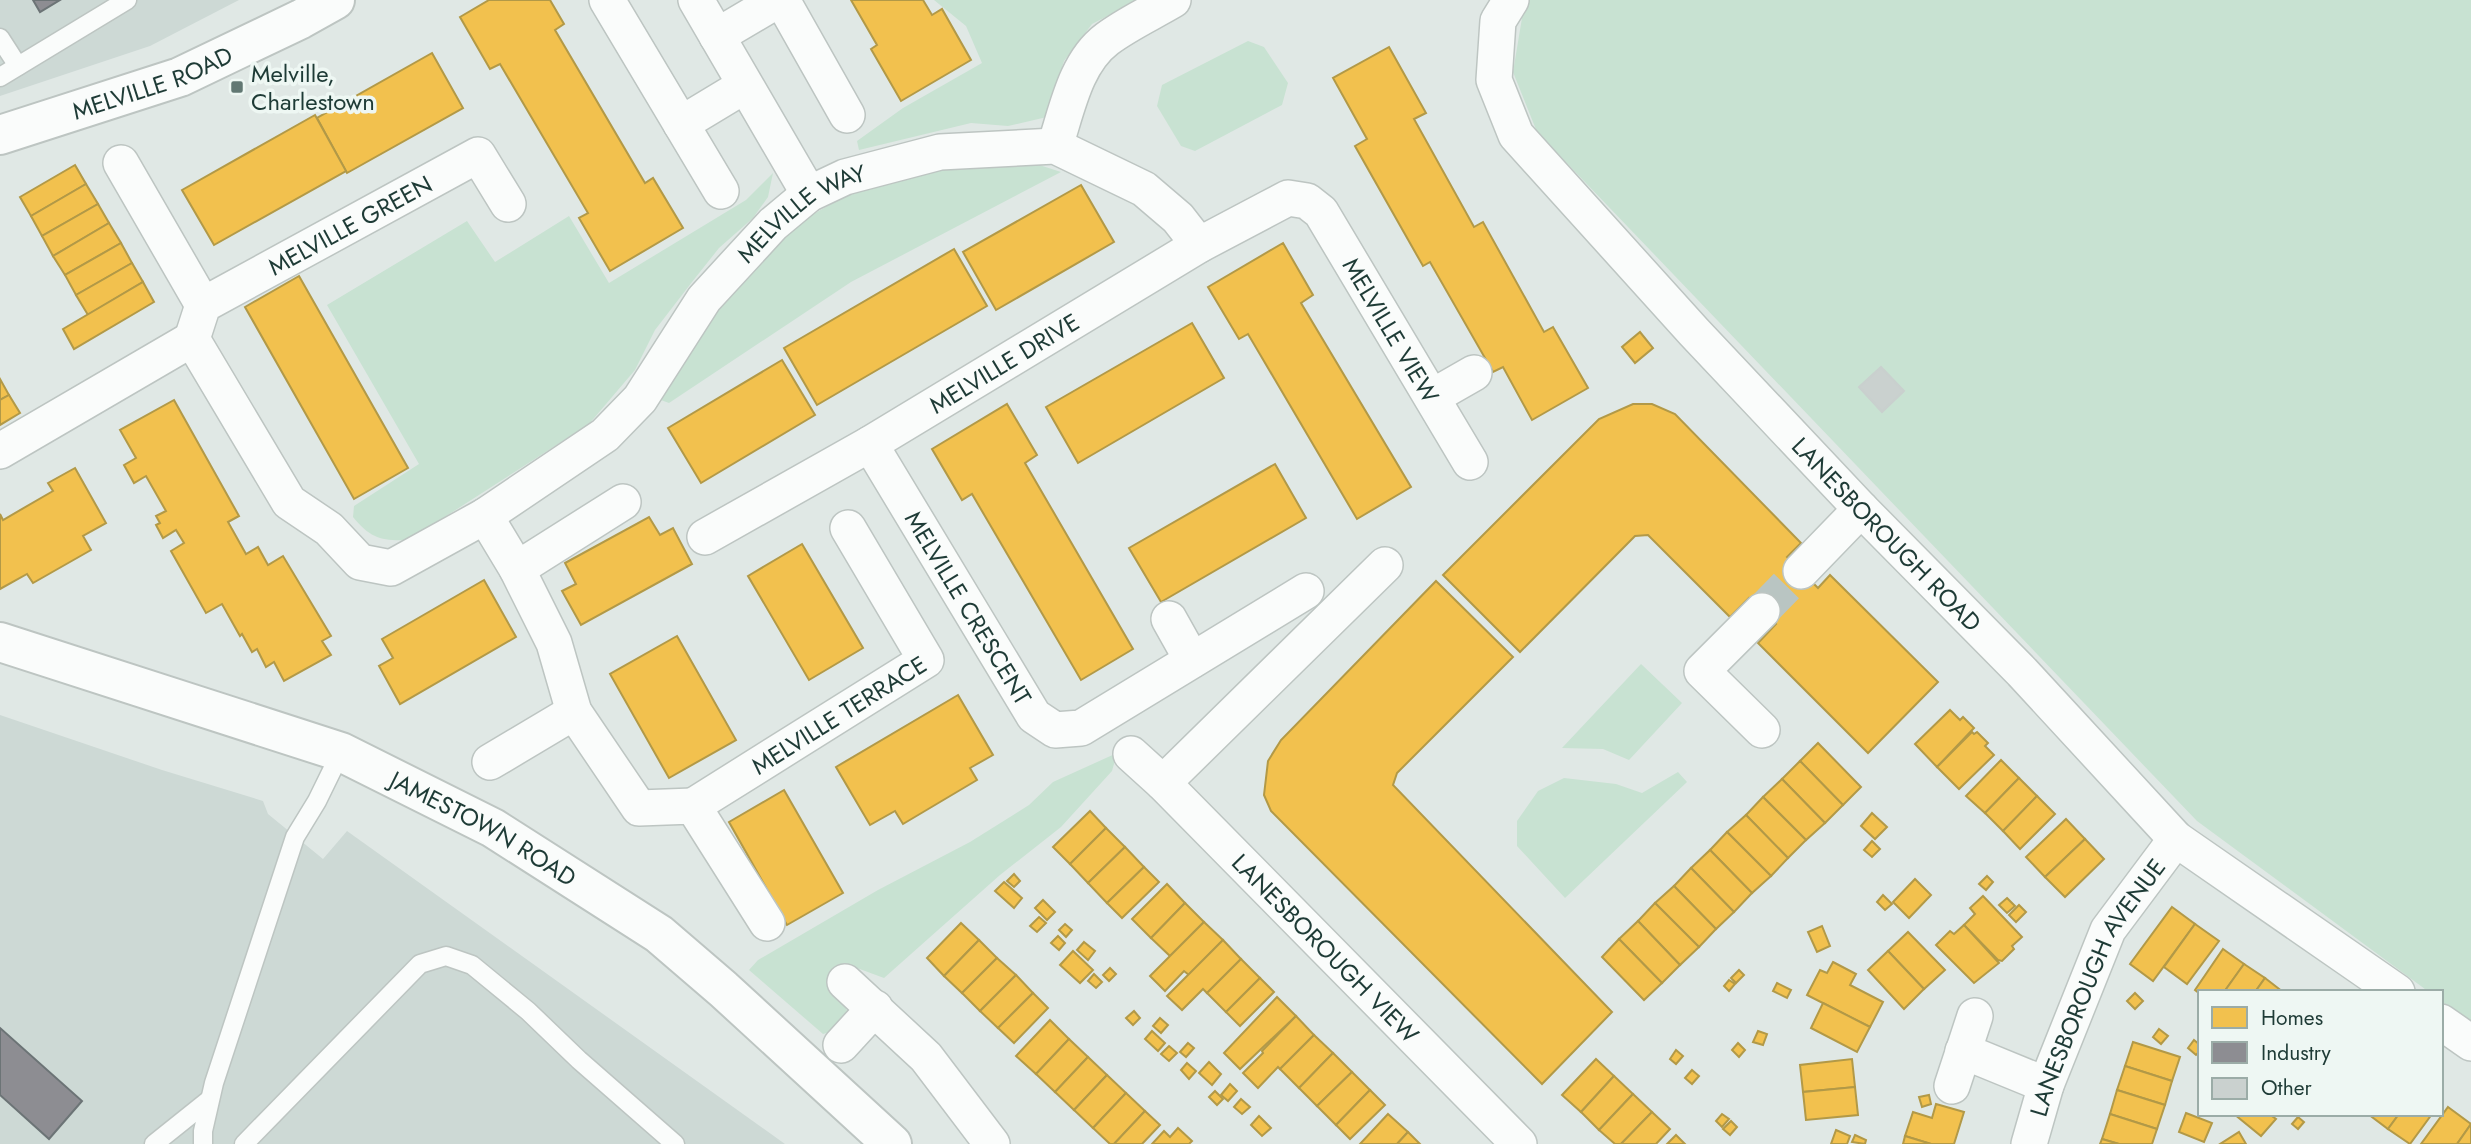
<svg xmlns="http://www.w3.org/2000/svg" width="2471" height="1144" viewBox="0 0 2471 1144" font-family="Jost,sans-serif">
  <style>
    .built { fill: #cdd9d5 }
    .green { fill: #c8e2d2 }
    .homes { fill: #f2c14e; stroke: #b29947; stroke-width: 2 }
    .industry { fill: #8d8d92; stroke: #6c7476; stroke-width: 2 }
    .building { fill: #cad1cf; stroke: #c9d0ce; stroke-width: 2 }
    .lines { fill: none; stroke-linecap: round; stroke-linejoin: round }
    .minor-tunnel { stroke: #b9c5c2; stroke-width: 35; stroke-dasharray: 35 18; stroke-linecap: butt }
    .service-casing { stroke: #bdc5c2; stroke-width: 21 }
    .minor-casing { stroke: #bdc5c2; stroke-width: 38 }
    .tertiary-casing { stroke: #bdc5c2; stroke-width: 42 }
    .service { stroke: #fafcfb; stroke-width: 18 }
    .minor { stroke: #fafcfb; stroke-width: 35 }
    .tertiary { stroke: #fafcfb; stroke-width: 38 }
    .poi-dot { fill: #627873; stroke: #eef7f3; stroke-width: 2.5 }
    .labels { text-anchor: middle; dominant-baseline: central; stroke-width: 7; stroke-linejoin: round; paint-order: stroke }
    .poi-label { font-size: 24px; fill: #1e3b36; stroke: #eef7f3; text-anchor: start }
    .street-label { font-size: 24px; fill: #1e3b36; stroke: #eef7f3 }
  </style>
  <rect width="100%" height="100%" fill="#e0e8e5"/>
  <!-- built -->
  <g class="built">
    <polygon points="0,0 239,0 150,46 0,96"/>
    <polygon points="0,715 162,770 263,801 268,814 323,859 347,831 785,1144 0,1144"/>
  </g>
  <!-- green -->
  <g class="green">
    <polygon points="934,0 1138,0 1092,24 1064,61 1047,117 1008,126 971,123 859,150 857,141 903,108 982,63 966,26"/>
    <polygon points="1529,0 2471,0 2471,1022 2441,1001 2441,992 2429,992 2197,821 1537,132 1513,72 1524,6"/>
    <polygon points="1248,41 1264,47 1288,83 1282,105 1195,151 1181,146 1157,106 1162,85"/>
    <polygon points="1027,161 1061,172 851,282 669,403 650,396 761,255 808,217 844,197 936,166"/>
    <path d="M773,173L768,197L753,218L719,248L692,282L655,330L635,370L589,424L409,540C382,541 371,539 353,517L354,506L419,464L327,305L467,221L495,262L569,216L609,283L746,200Z"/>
    <polygon points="1641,664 1682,703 1629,760 1603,749 1562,748"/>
    <polygon points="1117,753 1112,771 1061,827 1000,875 884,978 857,968 833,989 841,993 849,1017 834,1031 823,1034 749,970 758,960 878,890 970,842 1029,805 1053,782"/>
    <polygon points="1678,772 1687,782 1565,898 1517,846 1517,821 1538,791 1564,778 1616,784 1642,793"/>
  </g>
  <!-- homes -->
  <g class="homes">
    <polygon points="489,0 550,0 564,24 555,30 645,183 653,178 683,228 610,271 579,218 588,213 500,64 490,69 460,17"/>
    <polygon points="851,0 923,0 932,15 942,9 971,60 901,101 871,49 877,45"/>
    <polygon points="1389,47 1426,113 1414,119 1474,227 1483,222 1544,332 1553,327 1588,388 1532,420 1503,367 1493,372 1430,262 1423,266 1355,146 1367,139 1333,78"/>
    <polygon points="432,53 463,108 347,173 317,118"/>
    <polygon points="315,115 346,171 214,245 182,190"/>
    <polygon points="75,165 86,184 31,216 20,197"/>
    <polygon points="86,184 98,204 42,236 31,216"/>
    <polygon points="1081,185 1114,242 996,310 963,252"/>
    <polygon points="98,204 109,223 53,256 42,236"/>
    <polygon points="109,223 121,243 65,275 53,256"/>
    <polygon points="121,243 132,263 76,295 65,275"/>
    <polygon points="1283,243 1313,295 1301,303 1411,487 1357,519 1248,334 1239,339 1208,287"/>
    <polygon points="954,249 987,306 817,405 784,348"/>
    <polygon points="132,263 143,282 88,315 76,295"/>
    <polygon points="299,276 408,468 354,499 245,307"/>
    <polygon points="143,282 154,302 74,349 63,329"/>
    <polygon points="1192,323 1224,378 1078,463 1046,407"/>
    <polygon points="1640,332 1653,348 1635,363 1622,347"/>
    <polygon points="782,360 815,415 701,483 668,428"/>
    <polygon points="0,379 9,395 0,400"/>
    <polygon points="9,395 20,413 0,425 0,400"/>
    <polygon points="174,400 239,516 228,522 246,554 258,547 268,565 283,556 331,636 322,641 331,655 284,681 274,662 266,667 257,649 252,652 242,634 240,636 222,604 206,613 171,551 184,543 176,530 163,538 156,525 160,523 156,516 166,511 146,476 134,483 124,465 136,458 120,430"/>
    <polygon points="1007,404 1037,455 1025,463 1133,649 1081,680 972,494 962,500 932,449"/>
    <polygon points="1633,404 1652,404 1675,414 1801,543 1787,557 1818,588 1830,575 1938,682 1868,753 1758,643 1776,624 1749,598 1730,617 1648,535 1635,536 1520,652 1443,575 1599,419"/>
    <polygon points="1275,464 1306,518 1161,602 1129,548"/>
    <polygon points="75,468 106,523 83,536 91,550 33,583 27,574 0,589 0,514 3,520 53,491 48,483"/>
    <polygon points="649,517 660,535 673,528 692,564 581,625 562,591 576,584 565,563"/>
    <polygon points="802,544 863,648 809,680 748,576"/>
    <polygon points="484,580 516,637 400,704 379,666 393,658 382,639"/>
    <polygon points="1436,581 1513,657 1397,773 1393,785 1612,1012 1542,1084 1271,811 1264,795 1268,761 1281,740"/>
    <polygon points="677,636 736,740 669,778 610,674"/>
    <polygon points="958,695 993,755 970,768 977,780 903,824 895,811 870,825 836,767"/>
    <polygon points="1950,710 1960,720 1963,717 1974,728 1937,767 1915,744"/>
    <polygon points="1972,732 1974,734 1977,732 1988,743 1985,746 1994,755 1959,789 1937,767"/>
    <polygon points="1818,743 1861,787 1843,805 1800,761"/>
    <polygon points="2001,760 2019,778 1985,813 1966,796"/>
    <polygon points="1800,761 1843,805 1825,823 1782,779"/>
    <polygon points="2019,778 2037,796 2003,831 1985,813"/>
    <polygon points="1782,779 1825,823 1806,840 1763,797"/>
    <polygon points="784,790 843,893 787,925 729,822"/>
    <polygon points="2037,796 2055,814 2020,849 2003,831"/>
    <polygon points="1763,797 1806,840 1788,858 1746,815"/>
    <polygon points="1090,811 1106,828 1070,864 1053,847"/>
    <polygon points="1872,813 1887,827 1875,839 1861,826"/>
    <polygon points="1746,815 1788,858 1771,876 1727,832"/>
    <polygon points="2066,819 2085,839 2045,877 2026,857"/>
    <polygon points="1106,828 1125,847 1088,883 1070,864"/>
    <polygon points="1727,832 1771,876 1752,893 1710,850"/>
    <polygon points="2085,839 2104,859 2065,897 2045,877"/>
    <polygon points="1872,841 1880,849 1872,857 1864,850"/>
    <polygon points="1125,847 1144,867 1107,903 1088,883"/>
    <polygon points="1710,850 1752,893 1734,912 1691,868"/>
    <polygon points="1144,867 1159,882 1122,918 1107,903"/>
    <polygon points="1691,868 1734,912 1716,929 1674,886"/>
    <polygon points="1014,874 1020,881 1014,887 1007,881"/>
    <polygon points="1987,876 1993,882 1986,890 1979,884"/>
    <polygon points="1915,879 1931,895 1909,918 1893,902"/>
    <polygon points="1004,882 1022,898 1014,908 995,891"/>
    <polygon points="1167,884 1185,903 1151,938 1132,919"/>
    <polygon points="1674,886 1716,929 1699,947 1655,903"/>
    <polygon points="1883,895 1892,904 1885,910 1877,902"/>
    <polygon points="1983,896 2022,937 2012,946 2014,949 2002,961 1998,960 1964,925 1975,914 1970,908"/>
    <polygon points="2007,898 2015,906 2007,913 1999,905"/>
    <polygon points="1043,900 1055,912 1047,920 1035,908"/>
    <polygon points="1185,903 1204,922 1170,956 1151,938"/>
    <polygon points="1655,903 1699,947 1680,965 1638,921"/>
    <polygon points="2019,905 2026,912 2016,922 2009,915"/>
    <polygon points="2172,907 2195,924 2153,981 2130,964"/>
    <polygon points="1039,917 1046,923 1037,932 1030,926"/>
    <polygon points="1638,921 1680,965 1662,983 1619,939"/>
    <polygon points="1204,922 1223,940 1189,975 1184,971 1165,991 1150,976"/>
    <polygon points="961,923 979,940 944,976 927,958"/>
    <polygon points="1065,924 1072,930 1066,937 1059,930"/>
    <polygon points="2195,924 2219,941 2187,984 2164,967"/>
    <polygon points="1964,925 1999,963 1974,983 1936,945 1950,931 1954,934"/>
    <polygon points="1822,926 1830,946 1817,952 1808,932"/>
    <polygon points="1908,932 1945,970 1924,989 1888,951"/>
    <polygon points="1058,936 1065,943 1059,950 1051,943"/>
    <polygon points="1619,939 1662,983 1644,1000 1602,957"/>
    <polygon points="979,940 997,958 962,993 944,976"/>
    <polygon points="1223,940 1241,959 1207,993 1203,989 1182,1010 1167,996"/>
    <polygon points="1084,942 1095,951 1088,960 1077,950"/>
    <polygon points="2223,949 2244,964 2224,992 2200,992 2200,994 2195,990"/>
    <polygon points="1073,951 1093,970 1080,983 1060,965"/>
    <polygon points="1888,951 1924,989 1904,1009 1868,970"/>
    <polygon points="997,958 1016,975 980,1011 962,993"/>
    <polygon points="1241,959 1260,978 1226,1012 1207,993"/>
    <polygon points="1833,962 1856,974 1850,985 1883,1002 1870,1027 1807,995 1820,970 1827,973"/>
    <polygon points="2244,964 2265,978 2255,992 2224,992"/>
    <polygon points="1110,968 1116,974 1109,981 1103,975"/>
    <polygon points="1739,970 1744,975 1736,983 1731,978"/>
    <polygon points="1094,974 1102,982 1096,988 1088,981"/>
    <polygon points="1016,975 1033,993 998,1028 980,1011"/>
    <polygon points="1260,978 1274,992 1240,1026 1226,1012"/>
    <polygon points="2265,978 2283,992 2255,992"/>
    <polygon points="1729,980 1735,984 1729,991 1724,986"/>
    <polygon points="1777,983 1791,990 1787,998 1773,991"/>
    <polygon points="1033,993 1048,1008 1014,1043 998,1028"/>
    <polygon points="2135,993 2143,1001 2135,1009 2127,1001"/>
    <polygon points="1277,997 1296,1016 1240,1069 1224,1053"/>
    <polygon points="1823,1003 1870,1027 1857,1052 1811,1028"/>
    <polygon points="1134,1011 1140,1018 1133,1025 1126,1018"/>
    <polygon points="1296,1016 1314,1035 1280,1069 1278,1067 1258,1088 1243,1073 1263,1053 1262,1051"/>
    <polygon points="1160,1018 1168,1025 1161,1033 1153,1026"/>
    <polygon points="1050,1020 1069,1039 1036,1074 1016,1056"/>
    <polygon points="2159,1029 2168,1036 2161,1044 2153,1037"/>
    <polygon points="1152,1031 1165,1043 1158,1051 1145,1039"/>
    <polygon points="1758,1031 1767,1034 1763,1045 1753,1042"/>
    <polygon points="1314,1035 1333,1053 1299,1088 1280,1069"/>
    <polygon points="1069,1039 1088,1057 1055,1092 1036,1074"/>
    <polygon points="2194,1040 2200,1045 2200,1051 2196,1055 2188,1048"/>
    <polygon points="2133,1042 2180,1057 2172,1081 2125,1066"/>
    <polygon points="1188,1043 1194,1048 1186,1057 1180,1052"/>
    <polygon points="1738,1043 1745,1050 1739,1057 1732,1050"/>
    <polygon points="1169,1046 1177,1053 1169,1061 1161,1054"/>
    <polygon points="1676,1050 1683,1056 1676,1064 1670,1059"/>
    <polygon points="1333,1053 1352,1072 1317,1106 1299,1088"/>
    <polygon points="1088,1057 1107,1075 1074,1110 1055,1092"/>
    <polygon points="1596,1059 1614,1076 1581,1112 1562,1095"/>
    <polygon points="1852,1059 1855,1087 1803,1092 1800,1065"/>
    <polygon points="1209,1062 1221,1074 1212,1085 1199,1073"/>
    <polygon points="1187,1063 1196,1071 1189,1079 1181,1070"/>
    <polygon points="2125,1066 2172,1081 2165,1105 2117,1090"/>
    <polygon points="1692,1070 1699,1076 1692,1084 1685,1078"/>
    <polygon points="1352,1072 1370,1090 1336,1125 1317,1106"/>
    <polygon points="1107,1075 1126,1093 1093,1128 1074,1110"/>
    <polygon points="1614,1076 1633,1094 1599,1130 1581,1112"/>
    <polygon points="1230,1084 1237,1091 1228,1101 1221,1095"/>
    <polygon points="1855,1087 1858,1115 1806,1120 1803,1092"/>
    <polygon points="1370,1090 1385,1105 1350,1139 1336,1125"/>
    <polygon points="2117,1090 2165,1105 2157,1129 2110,1114"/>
    <polygon points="1215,1091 1223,1099 1217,1105 1209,1097"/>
    <polygon points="1126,1093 1145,1111 1114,1144 1110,1144 1093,1128"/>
    <polygon points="1633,1094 1652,1112 1621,1144 1615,1144 1599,1130"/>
    <polygon points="1929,1095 1931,1104 1922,1107 1919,1097"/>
    <polygon points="1241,1099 1250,1107 1242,1114 1234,1107"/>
    <polygon points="1936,1104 1964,1112 1954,1144 1931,1144 1905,1136 1913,1112 1932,1118"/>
    <polygon points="2448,1107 2471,1124 2457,1144 2421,1144"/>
    <polygon points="1145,1111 1160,1125 1142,1144 1114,1144"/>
    <polygon points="1652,1112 1670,1129 1656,1144 1621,1144"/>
    <polygon points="2186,1113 2212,1123 2204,1142 2179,1132"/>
    <polygon points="1388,1114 1408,1132 1397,1144 1360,1144"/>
    <polygon points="1722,1114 1729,1119 1722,1127 1716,1121"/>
    <polygon points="2110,1114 2157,1129 2152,1144 2119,1144 2102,1139"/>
    <polygon points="2234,1114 2269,1114 2276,1119 2261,1136"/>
    <polygon points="2368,1114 2399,1114 2388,1129"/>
    <polygon points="2399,1114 2432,1114 2410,1144 2388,1129"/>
    <polygon points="1259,1116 1271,1128 1262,1136 1251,1125"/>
    <polygon points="2298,1117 2304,1122 2298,1129 2292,1124"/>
    <polygon points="1731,1121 1737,1127 1730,1135 1723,1129"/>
    <polygon points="2471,1124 2471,1144 2457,1144"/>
    <polygon points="1178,1128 1192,1141 1189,1144 1152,1144 1164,1131 1170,1137"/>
    <polygon points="1836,1130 1850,1136 1847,1144 1831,1144"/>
    <polygon points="1408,1132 1420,1144 1397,1144"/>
    <polygon points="2239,1132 2246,1144 2220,1144"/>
    <polygon points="1676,1135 1685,1144 1667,1144"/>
    <polygon points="1855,1135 1866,1140 1865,1144 1852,1142"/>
    <polygon points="1905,1136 1931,1144 1903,1144"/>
    <polygon points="2102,1139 2119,1144 2100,1144"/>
  </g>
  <!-- industry -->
  <g class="industry">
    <polygon points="33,0 60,0 40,12"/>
    <polygon points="0,1028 82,1101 49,1139 0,1095"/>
  </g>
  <!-- building -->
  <polygon class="building" points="1881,367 1904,391 1882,412 1859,387"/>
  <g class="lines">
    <!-- minor-tunnel -->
    <polyline class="minor-tunnel" points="1762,611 1801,571"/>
    <!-- service casing -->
    <g class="service-casing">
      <g id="service">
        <polyline points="0,38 18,66"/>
        <polyline points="0,77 127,0"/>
        <polyline points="154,1144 209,1100"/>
        <polyline points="203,1144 203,1131 214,1083 295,837 317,801 341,752"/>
        <polyline points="244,1144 420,964 446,956 472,965 528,1011 579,1060 675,1144"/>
      </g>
    </g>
    <!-- minor casing -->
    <g class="minor-casing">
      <g id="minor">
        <polyline points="607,0 721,191"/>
        <polyline points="696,0 809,194"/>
        <polyline points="782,0 847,115"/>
        <path id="s1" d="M1511,0L1498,21L1494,80L1516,135L1694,332L1861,509L2022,672L2176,839L2397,992"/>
        <polyline points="717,36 778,0"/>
        <polyline points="681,124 744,86"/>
        <path d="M1055,146C1067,110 1075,63 1107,39C1127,24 1151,13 1173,0"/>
        <polyline points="121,163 203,305"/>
        <path id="s2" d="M192,339L289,502L329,529L360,562L391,568L485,516L605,435L640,399L704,299L773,224L809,194L845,177L940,152L1055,146L1144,189L1178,218L1199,245"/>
        <path id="s3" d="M192,339L203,305L478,155L508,204"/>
        <polyline points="1432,397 1474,373"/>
        <path id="s4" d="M870,444L1034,716L1055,730L1081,728L1306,591"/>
        <polyline points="0,451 192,339"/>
        <polyline points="485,516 517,569 554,643 574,712 639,808 693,806 767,923"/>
        <path id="s5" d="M705,537L870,444L1199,245L1269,208L1288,198L1307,201L1321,212L1470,462"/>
        <polyline points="517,569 623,502"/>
        <polyline points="1801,571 1861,509"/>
        <polyline points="1169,619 1192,660"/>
        <polyline points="1762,730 1702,671 1762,611"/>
        <path id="s6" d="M1131,754L1163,783L1519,1144"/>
        <polyline points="490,762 574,712"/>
        <polyline points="1163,783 1385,565"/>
        <path id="s7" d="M693,806L926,660L848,528"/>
        <polyline points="845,982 926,1057 992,1144"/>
        <polyline points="2441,1022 2471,1043"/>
        <polyline points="841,1045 875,1008"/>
        <polyline points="1963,1051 2046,1085"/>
        <polyline points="1952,1086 1975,1016"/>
        <path id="s8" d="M2029,1144L2046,1085L2108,930L2176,839"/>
      </g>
    </g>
    <!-- tertiary casing -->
    <g class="tertiary-casing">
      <g id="tertiary">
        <path id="s9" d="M0,135L180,77L301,19L335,0"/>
        <path id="s10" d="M0,642L341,752L493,828L659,934L723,989L892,1144"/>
      </g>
    </g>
    <!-- service -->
    <use href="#service" class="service"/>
    <!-- minor -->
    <use href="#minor" class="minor"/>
    <!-- tertiary -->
    <use href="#tertiary" class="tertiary"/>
  </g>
  <!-- markers -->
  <rect class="poi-dot" x="230" y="80" width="14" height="14" rx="3.5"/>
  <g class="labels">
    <!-- poi labels -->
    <g class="poi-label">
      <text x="251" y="73">Melville,<tspan x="251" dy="28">Charlestown</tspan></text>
    </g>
    <!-- street labels -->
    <g class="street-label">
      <text stroke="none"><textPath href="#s9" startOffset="161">MELVILLE ROAD</textPath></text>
      <text stroke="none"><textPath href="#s2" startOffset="868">MELVILLE WAY</textPath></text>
      <text stroke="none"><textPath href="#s3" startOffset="203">MELVILLE GREEN</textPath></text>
      <text stroke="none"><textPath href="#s5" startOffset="849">MELVILLE VIEW</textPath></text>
      <text stroke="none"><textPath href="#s5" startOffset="346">MELVILLE DRIVE</textPath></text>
      <text stroke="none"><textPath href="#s1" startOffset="688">LANESBOROUGH ROAD</textPath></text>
      <text stroke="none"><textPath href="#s4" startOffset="191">MELVILLE CRESCENT</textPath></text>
      <text stroke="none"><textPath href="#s7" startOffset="172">MELVILLE TERRACE</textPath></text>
      <text stroke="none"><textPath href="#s10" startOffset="520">JAMESTOWN ROAD</textPath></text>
      <text stroke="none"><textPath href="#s6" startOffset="275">LANESBOROUGH VIEW</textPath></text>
      <text stroke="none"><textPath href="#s8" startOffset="172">LANESBOROUGH AVENUE</textPath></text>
    </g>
  </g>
  <!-- legend -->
  <rect x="2198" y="990" width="245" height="126" fill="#eef7f3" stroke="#9baca7" stroke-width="2"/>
  <rect x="2212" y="1007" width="35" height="21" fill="#f2c14e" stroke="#9baca7" stroke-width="2"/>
  <text x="2261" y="1025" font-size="21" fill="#1e3b36">Homes</text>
  <rect x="2212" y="1042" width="35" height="21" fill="#8d8d92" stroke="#9baca7" stroke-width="2"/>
  <text x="2261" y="1060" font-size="21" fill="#1e3b36">Industry</text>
  <rect x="2212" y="1078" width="35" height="21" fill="#cad1cf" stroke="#9baca7" stroke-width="2"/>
  <text x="2261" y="1095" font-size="21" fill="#1e3b36">Other</text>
</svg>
